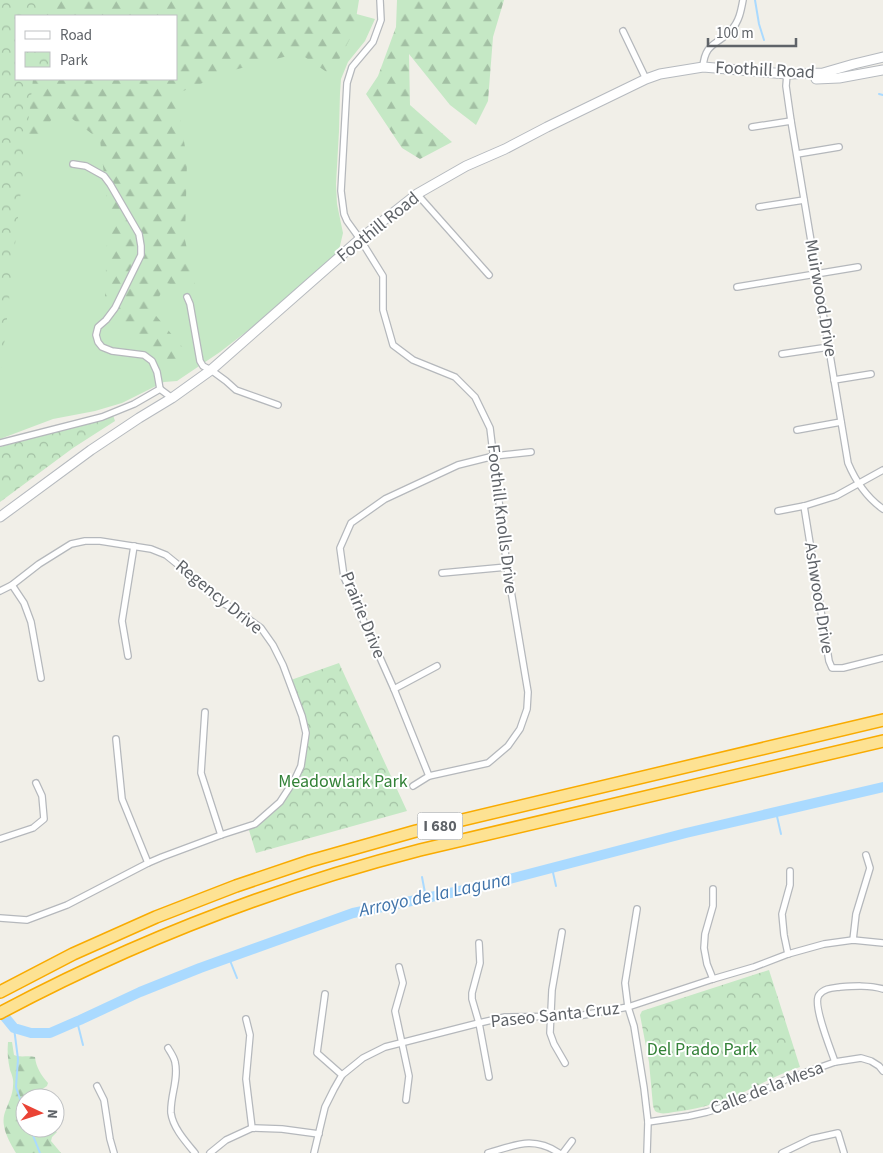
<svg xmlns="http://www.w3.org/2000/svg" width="883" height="1153" viewBox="0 0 883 1153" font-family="'Source Sans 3',sans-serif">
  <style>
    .grass { fill: #c5e8c5 }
    .forest { fill: url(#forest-firs); fill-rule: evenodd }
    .park { fill: url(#park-crowns) }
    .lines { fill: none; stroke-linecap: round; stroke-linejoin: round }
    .stream { stroke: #aadaff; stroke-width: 2 }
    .river { stroke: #aadaff; stroke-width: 10 }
    .minor-casing { stroke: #b5b8bc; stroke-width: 8 }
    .secondary-casing { stroke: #b6babf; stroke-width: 11 }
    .motorway-casing { stroke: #f9ab00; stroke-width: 14 }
    .minor { stroke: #fff; stroke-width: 5.5 }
    .secondary { stroke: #fff; stroke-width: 9 }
    .motorway { stroke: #fde293; stroke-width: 11 }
    .labels { text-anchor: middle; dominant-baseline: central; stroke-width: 4; stroke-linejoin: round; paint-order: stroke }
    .shield { fill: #fff; stroke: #8f9295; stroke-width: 1 }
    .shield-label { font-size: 16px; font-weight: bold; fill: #5f6368 }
    .street-label { font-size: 18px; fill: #5f6368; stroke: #fff }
    .park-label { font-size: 18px; fill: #348238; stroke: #fff }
    .water-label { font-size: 19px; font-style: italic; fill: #4174aa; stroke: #fff }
  </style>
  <defs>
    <pattern id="forest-firs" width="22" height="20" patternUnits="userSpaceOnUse" patternTransform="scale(1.25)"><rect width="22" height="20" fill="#c5e8c5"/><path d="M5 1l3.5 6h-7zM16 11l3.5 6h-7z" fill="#a3c0a4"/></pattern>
    <pattern id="park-crowns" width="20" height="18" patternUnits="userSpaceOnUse" patternTransform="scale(1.25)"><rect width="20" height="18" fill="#c5e8c5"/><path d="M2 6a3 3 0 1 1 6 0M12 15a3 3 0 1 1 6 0" fill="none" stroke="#a3c0a4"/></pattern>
  </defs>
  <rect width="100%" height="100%" fill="#f1efe8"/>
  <!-- grass -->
  <polygon class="grass" points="327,6 375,19 365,41 348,62 341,79 340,93 339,131 336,184 337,204 343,233 339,250 328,262 282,304 220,352 177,381 164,382 122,403 95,411 53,419 0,439 0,83 16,79 176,79"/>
  <!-- forest -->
  <g class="forest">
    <path d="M0,0H359L354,31L331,75L299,53L234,70L176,94L187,159L185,240L196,290L166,283L152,311L184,349L167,370L130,338L105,298L108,209L100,140L58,108L36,146L0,152ZM16,16H176V79H16Z"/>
    <polygon points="397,0 504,0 493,37 488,101 476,125 450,105 409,54 410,105 452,142 420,159 402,148 366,94 378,76 396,27"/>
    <path d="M8,1042H12L14,1055C21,1058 28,1055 35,1057C36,1067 41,1075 48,1083L47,1086L41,1090H36L37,1098H25V1128H50L57,1132L52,1137L51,1141L61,1153H16C9,1141 0,1126 5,1112C8,1104 13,1094 13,1086C14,1080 12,1075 10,1070C8,1061 7,1052 8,1042Z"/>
  </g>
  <!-- park -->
  <g class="park">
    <polygon points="0,0 42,0 40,16 16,16 16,79 33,79 0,383"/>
    <polygon points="113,415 115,421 73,448 0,502 0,447"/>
    <polygon points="339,663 407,811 256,853 248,827 274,809 299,767 304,738 301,714 288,681"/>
    <path d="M769,970L800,1067C776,1075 756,1087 733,1097C714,1104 694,1110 674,1112C667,1113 661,1115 655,1111L653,1106L649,1062L640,1015L642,1011Z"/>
  </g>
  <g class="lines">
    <!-- stream -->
    <g class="stream">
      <polyline points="755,0 759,24 764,40"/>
      <polyline points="879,94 883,95"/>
      <polyline points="776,812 781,834"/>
      <polyline points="552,868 556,886"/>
      <polyline points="422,877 426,898"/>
      <polyline points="229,958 237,978"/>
      <polyline points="77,1021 83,1045"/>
      <polyline points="14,1028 18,1059 16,1087 25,1114"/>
      <polyline points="30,1128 40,1153"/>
    </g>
    <!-- river -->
    <polyline class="river" points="5,1017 14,1028 31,1033 50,1033 80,1020 140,992 200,968 353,913 479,887 686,833 883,787"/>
    <!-- minor casing -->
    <g class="minor-casing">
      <g id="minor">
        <polyline points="380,0 381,20 373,42 352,67 347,83 341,191 344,214 347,221 360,239 383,276 383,310 393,345 413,360 455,377 475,397 490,428 507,567 528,692 527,709 520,729 508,746 488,763 429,776 413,786"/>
        <polyline points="623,31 646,79"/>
        <path d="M703,67C705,42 717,46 731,30C739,22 741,11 743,0"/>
        <path d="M787,74L786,86L791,121L848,463C856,482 866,497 883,509"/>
        <polyline points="752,127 791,121"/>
        <polyline points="797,154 839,147"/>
        <polyline points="73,164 86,166 104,176 110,184 139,234 141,246 141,255 115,308 106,320 98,327 96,335 98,342 102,347 112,351 144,355 152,361 157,372 160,389"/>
        <polyline points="417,194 489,275"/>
        <polyline points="759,207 804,200"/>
        <polyline points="737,287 858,267"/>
        <polyline points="187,297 190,304 200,361 203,366 211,370 226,381 236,390 278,405"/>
        <polyline points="782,354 829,347"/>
        <polyline points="834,380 871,374"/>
        <polyline points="160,389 172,398"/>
        <polyline points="797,430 841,422"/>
        <polyline points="0,443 102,417 134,404 160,389"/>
        <polyline points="804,506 829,661 832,668 843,668 883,658"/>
        <polyline points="778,511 804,506 836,496 883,470"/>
        <polyline points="442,573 507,567"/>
        <polyline points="12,585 24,603 31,622 41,678"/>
        <polyline points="0,591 12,585 39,564 71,544 85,541 100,541 151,549 166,555 187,572 216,599 239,612 261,628 273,645 283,665 302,716 306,733 301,766 295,779 280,802 255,824 221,835 162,857 148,863 67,905 27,920 0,918"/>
        <polyline points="128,656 122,621 134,546"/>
        <polyline points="394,689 437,666"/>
        <polyline points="205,712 201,773 221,835"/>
        <polyline points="116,739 122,799 148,863"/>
        <polyline points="429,776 394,689 344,577 340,548 351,523 385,499 458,465 494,456 531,452"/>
        <polyline points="0,839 33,828 44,819 42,796 36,783"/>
        <polyline points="637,909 625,983 628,1007 634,1026 644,1088 648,1122 647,1153"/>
        <polyline points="562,932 552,990 550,1033 554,1044 565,1063"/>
        <polyline points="853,940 856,914 870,868 866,855"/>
        <polyline points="479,943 480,963 472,993 472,999 479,1023 489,1077"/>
        <polyline points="788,954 784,935 782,914 790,885 790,871"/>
        <polyline points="399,967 403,983 395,1011 409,1076 406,1100"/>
        <polyline points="713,979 707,964 704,948 705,934 713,906 713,889"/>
        <polyline points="325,994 317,1053 342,1075"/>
        <polyline points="246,1019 250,1035 246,1079 252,1128"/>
        <path d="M168,1048C171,1053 174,1057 175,1062C179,1079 170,1096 171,1113C173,1128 186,1142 195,1153"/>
        <path d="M835,1062C831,1050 812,1004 819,995C824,988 833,988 840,987C854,986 869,985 883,989"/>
        <polyline points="97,1086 104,1100 110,1139 114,1153"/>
        <polyline points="648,1122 689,1116 707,1112 737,1103 787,1079 835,1062 861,1058 871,1061 879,1066 883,1071"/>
        <polyline points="210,1153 226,1140 252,1128 282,1129 319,1134"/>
        <polyline points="314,1153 325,1107 334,1089 342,1075 363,1058 385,1047 479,1023 505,1017 578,1016 628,1007 713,979 754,967 788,954 824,944 853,940 883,943"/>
        <path d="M488,1153C516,1145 533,1136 559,1153"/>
        <polyline points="563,1153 572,1141"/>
        <polyline points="782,1153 811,1139 838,1133 844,1153"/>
      </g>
    </g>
    <!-- secondary casing -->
    <g class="secondary-casing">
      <g id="secondary">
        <polyline points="816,79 839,78 883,70"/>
        <polyline points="0,517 91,450 139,418 172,398 211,370 360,239 417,194 466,166 505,149 547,127 646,79 660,74 703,67 787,74 823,73 854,64 883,57"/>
      </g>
    </g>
    <!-- motorway casing -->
    <g class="motorway-casing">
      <g id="motorway">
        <polyline points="0,992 73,954 156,917 236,886 310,861 416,831 883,720"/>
        <path d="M0,1013C135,941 272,888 420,850L883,741"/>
      </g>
    </g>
    <!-- minor -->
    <use href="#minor" class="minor"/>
    <!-- secondary -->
    <use href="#secondary" class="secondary"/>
    <!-- motorway -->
    <use href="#motorway" class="motorway"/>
  </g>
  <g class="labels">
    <!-- shield labels -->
    <rect class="shield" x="417.5" y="812.5" width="45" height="27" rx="4"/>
    <g class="shield-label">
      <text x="440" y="826">I 680</text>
    </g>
    <!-- street labels -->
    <g class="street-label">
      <text transform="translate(765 70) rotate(3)">Foothill Road</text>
      <text transform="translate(378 227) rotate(-39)">Foothill Road</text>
      <text transform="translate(821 298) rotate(80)">Muirwood Drive</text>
      <text transform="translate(502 519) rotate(83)">Foothill Knolls Drive</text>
      <text transform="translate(219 597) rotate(39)">Regency Drive</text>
      <text transform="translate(819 598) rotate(81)">Ashwood Drive</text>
      <text transform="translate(363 615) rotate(68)">Prairie Drive</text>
      <text transform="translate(555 1015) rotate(-6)">Paseo Santa Cruz</text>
      <text transform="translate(767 1088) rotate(-21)">Calle de la Mesa</text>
    </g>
    <!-- park labels -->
    <g class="park-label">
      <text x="343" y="781">Meadowlark Park</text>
      <text x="702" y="1049">Del Prado Park</text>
    </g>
    <!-- water labels -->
    <g class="water-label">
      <text transform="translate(435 895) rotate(-12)">Arroyo de la Laguna</text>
    </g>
  </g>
  <!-- legend -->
  <rect x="15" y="15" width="162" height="65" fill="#ffffff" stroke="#bfc1c3"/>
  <rect x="25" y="31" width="25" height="8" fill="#ffffff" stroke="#bfc1c3"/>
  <text x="60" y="40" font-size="15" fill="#5f6368">Road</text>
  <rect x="25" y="52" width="25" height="15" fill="url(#park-crowns)" stroke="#bfc1c3"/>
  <text x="60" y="65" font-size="15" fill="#5f6368">Park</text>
  <!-- north arrow -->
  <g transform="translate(40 1113) rotate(94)"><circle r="24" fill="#ffffff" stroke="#bfc1c3"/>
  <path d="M0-4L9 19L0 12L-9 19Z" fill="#ea4335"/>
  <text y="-8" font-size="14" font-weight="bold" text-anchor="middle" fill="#5f6368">N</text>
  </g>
  <!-- scale -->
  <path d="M708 38v8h88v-8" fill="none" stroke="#5f6368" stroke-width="2.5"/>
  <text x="716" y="38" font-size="15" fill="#5f6368" stroke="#ffffff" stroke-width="4" paint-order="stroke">100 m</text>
</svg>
